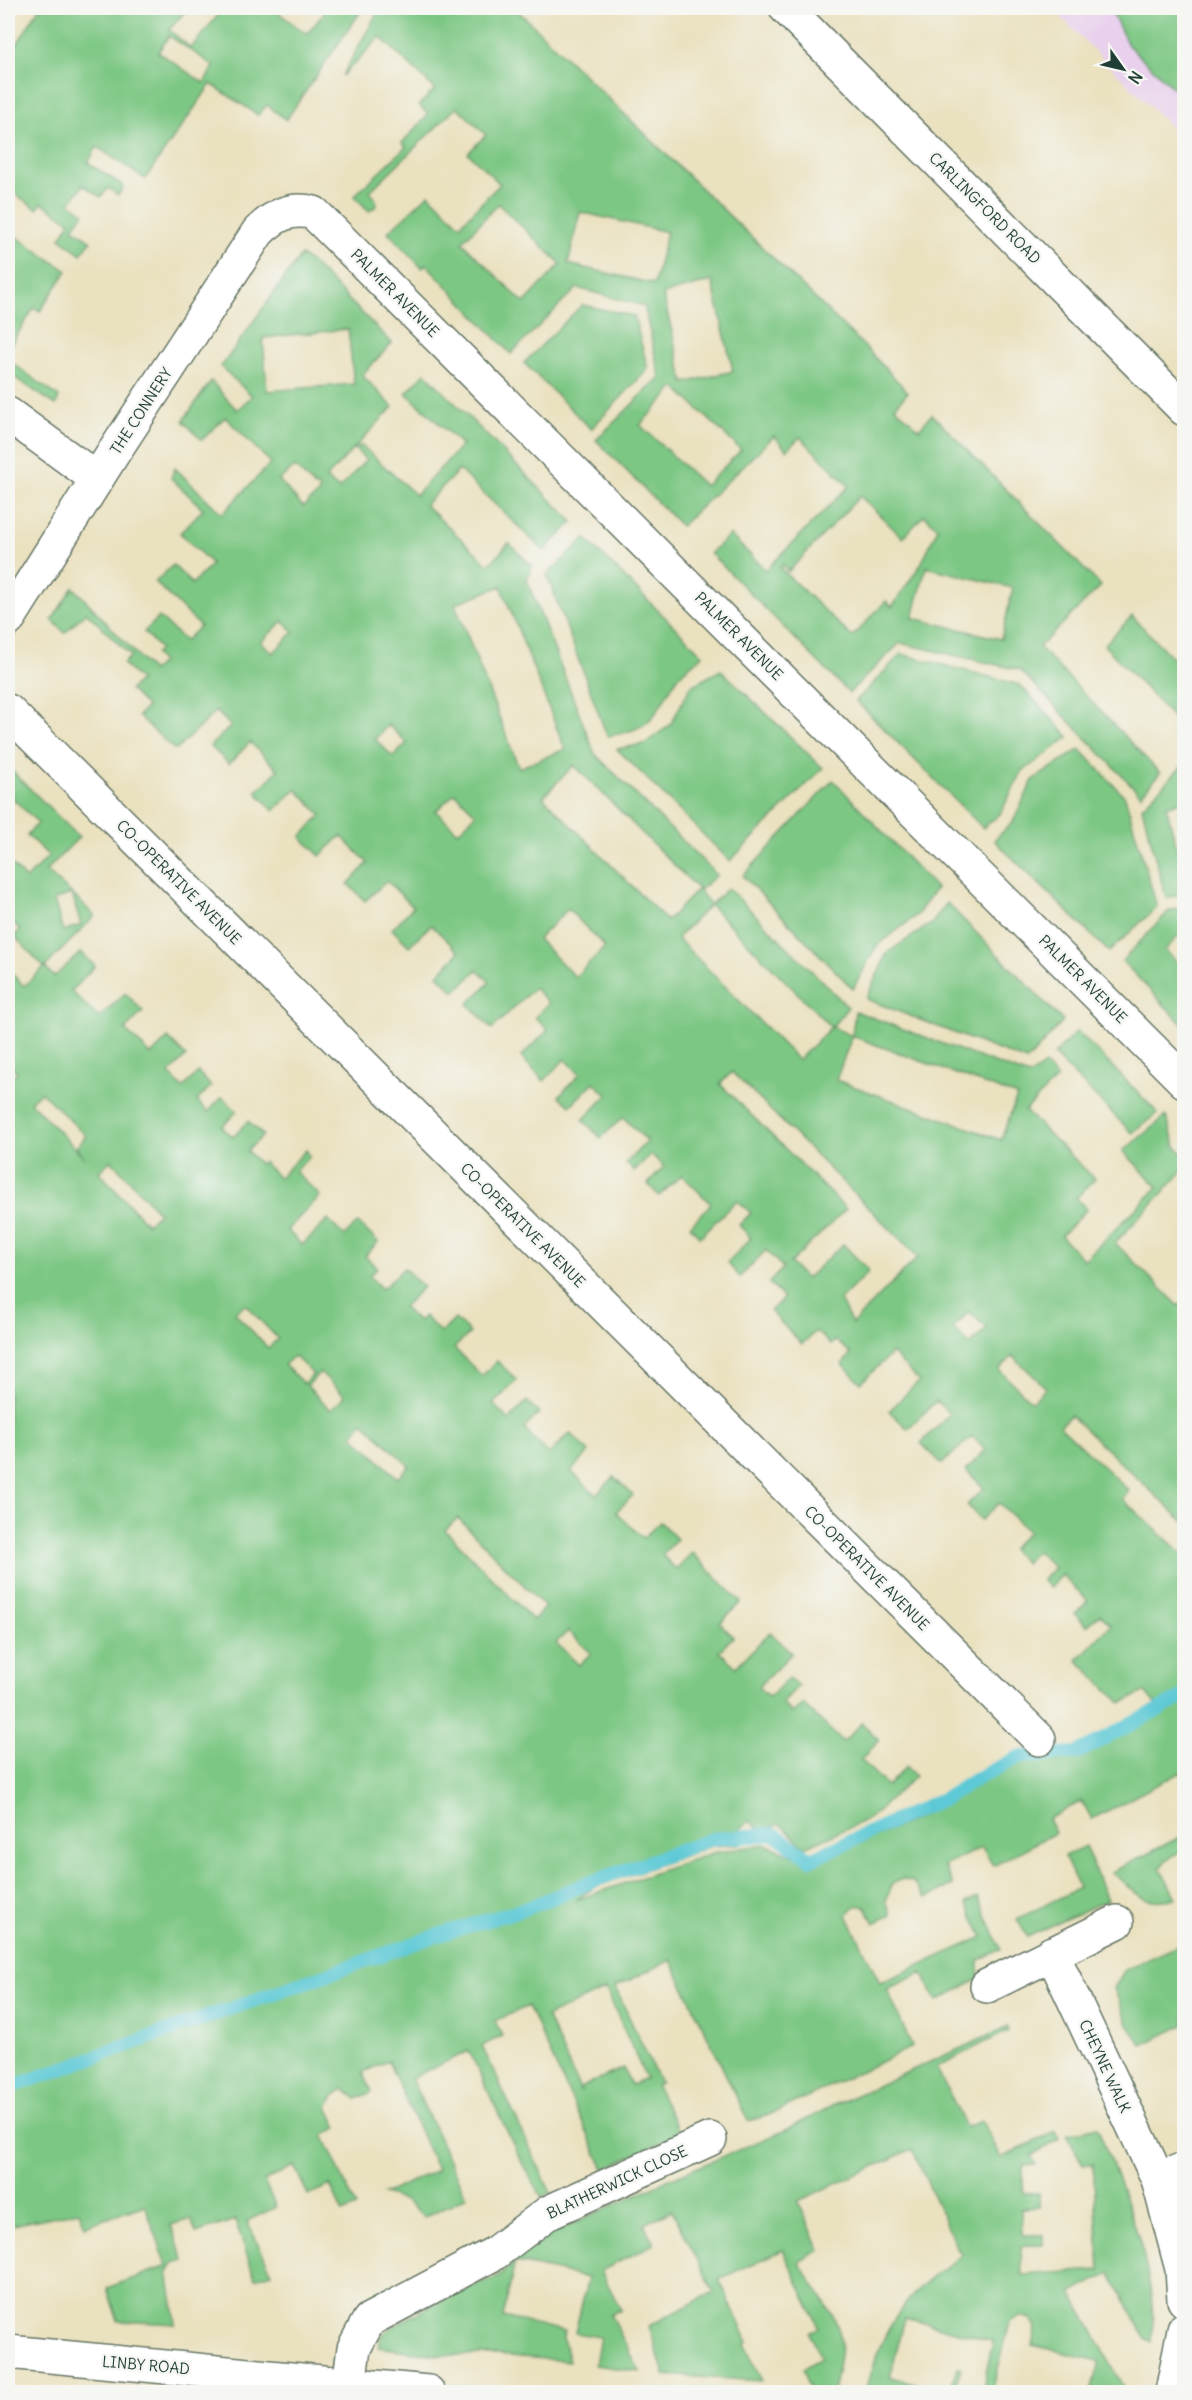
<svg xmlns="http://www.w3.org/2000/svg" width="1192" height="2400" viewBox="0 0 1192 2400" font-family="Delius,sans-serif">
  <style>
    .built { fill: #e9d1ed }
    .green { fill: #7dc784; stroke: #4e825c; stroke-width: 1.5; fill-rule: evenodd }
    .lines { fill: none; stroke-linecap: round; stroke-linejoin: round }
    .stream { stroke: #5dc9d6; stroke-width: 14 }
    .minor-casing { stroke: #667665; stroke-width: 36 }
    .minor { stroke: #fff; stroke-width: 33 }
    .labels { text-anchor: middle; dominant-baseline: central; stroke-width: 5; stroke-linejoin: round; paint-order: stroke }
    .street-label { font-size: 15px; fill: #1f3d34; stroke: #f6f6f2 }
  </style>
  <rect width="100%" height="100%" fill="#f6f6f2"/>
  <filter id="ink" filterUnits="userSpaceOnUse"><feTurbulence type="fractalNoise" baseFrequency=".0167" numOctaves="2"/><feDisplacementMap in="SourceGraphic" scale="12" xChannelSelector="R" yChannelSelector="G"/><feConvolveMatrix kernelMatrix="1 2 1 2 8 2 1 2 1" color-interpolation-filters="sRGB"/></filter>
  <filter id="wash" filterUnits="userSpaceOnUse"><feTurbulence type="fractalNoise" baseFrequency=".008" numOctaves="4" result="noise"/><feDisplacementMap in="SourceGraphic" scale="24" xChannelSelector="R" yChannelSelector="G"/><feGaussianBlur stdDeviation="1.35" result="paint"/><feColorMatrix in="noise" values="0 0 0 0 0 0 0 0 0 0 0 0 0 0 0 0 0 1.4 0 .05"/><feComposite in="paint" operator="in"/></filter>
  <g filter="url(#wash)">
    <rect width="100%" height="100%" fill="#eae1bf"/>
    <!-- built -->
    <polygon class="built" points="1052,8 1184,8 1184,140"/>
    <!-- green -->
    <g class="green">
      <path d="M39,8H188L169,30L191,48L224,8H272L307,34L328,8H363L286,120L267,105L258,115L211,84L145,179L97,147L88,163L121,184L123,188L118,195L108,188L101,197L83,185L70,203L84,213L73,228L91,241L81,254L60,238L70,222L42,203L37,209L8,189V59ZM169,36L214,66L204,83L158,52Z"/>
      <path d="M380,8H515L864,346L908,392L895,407L919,429L932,414L1095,580L1101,586L1039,647L1160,773L1141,795L1020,670L900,643L849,693L710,553L730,535L766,570L849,486L800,437L787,450L774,436L681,526L596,440L660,377L644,306L577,288L511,354L426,264L422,268L388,232L429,194L460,225L500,184L468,153L486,135L457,107L370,191L376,200V206L369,211L354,196L406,147L402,143L428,115L419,105L435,89L380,37L342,76ZM498,204L561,264L524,303L462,242ZM580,212L667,232L654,284L568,264ZM712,281L733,371L684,383L663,294ZM675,387L741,450L705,486L640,425ZM860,496L903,538L924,515L938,528L921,564L892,607L886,601L852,637L780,568L783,565L788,572ZM926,567L1013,588L1001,639L913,618Z"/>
      <polygon points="1110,8 1184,8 1184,98 1128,45"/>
      <polygon points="8,231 67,271 40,311 34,308 8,349"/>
      <path d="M301,255L313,264L392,343L362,375L393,407L326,478L339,489L366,460L354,448L362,446L416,495L462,445L406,393L425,373L573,522L544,551L459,470L425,505L489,565L509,543L532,566L527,580L595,754L717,875L699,890L710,905L728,888L848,1007L832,1027L852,1036L855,1011L1029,1076L1045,1065L1057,1078L1025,1111L1095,1179L1076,1198L1087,1209L1061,1236L1084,1260L1158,1187L1123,1151L1166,1116L1175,1145L1184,1155V1170L1115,1243L1179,1306L1184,1301V1522L1070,1415L1060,1426L1129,1491L1122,1499L1184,1555V1777L1181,1772L1092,1819L1082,1801L1048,1819L1055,1833L993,1866L982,1847L944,1866L953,1885L926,1898L913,1882L902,1879L892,1884L886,1901L891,1915L874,1923L866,1907C856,1904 852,1906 847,1915L880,1983L983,1937L966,1903L978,1897L1001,1949L979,1960V1979L937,2001L922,1973L887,1989L912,2047L771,2114L748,2121L671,1960L615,1987L660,2083L656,2084L680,2134L604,2169L528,2006L495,2021L502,2036L482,2046L551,2193L542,2198L523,2165L469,2051L411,2078L466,2197L424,2217L405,2201L384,2194L437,2170L388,2061L363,2072L372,2092L357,2099L344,2089L334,2096L328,2107L338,2128L323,2135L356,2207L343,2213L330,2185L308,2195L294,2166L264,2181L276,2207L247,2221L272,2273L255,2278L235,2220L196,2233L191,2219L171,2225L184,2261L173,2264L168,2271L176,2324L118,2321L107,2288L167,2266L145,2205L85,2226L79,2211L8,2226V1080L17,1072L8,1062V970L24,986L44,967L14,936L20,930L8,917V911L11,907L8,904V861L26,879L49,856L27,835L38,823L8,794V767L79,837L46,871L72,894L54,900L63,931L81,925L72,894L95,916L45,967L54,977L81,952L95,966L71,991L99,1018L125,993L143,1011L125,1030L151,1055L168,1038L186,1056L169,1074L183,1088L198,1072L211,1086L197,1101L208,1112L222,1097L237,1111L222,1127L233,1137L248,1121L263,1135L247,1151L260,1164L263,1162L279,1178L306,1150L310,1156L295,1171L320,1196L287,1230L302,1245L328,1220L344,1236L358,1223L378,1242L365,1256L377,1268L369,1276L382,1289L404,1268L423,1287L403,1307L418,1322L424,1316L441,1333L455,1319L470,1333L454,1348L482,1376L497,1361L517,1380L493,1404L509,1420L527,1401L539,1413L524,1429L549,1454L570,1433L589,1452L571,1471L596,1495L614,1477L633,1495L616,1512L643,1538L660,1522L677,1539L662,1555L676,1569L692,1553L741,1602L720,1623L733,1637L719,1651L736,1667L770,1632L792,1653L758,1687L769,1697L789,1678L798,1686L782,1703L792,1713L803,1704L843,1742L862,1723L879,1740L861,1760L887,1786L906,1767L915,1776L870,1818L805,1847L780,1824L761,1831L750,1821L739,1830L741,1844L712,1846L595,1887L576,1900L712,1853L765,1844L808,1861H820L915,1819L1021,1762L1080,1757L1142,1721L1157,1705L1144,1692L1121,1703L1077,1660L1111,1625L1100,1614L1087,1626L1075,1614L1088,1601L1062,1575L1050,1588L1042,1580L1054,1568L1037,1551L1025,1563L1011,1549L1028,1532L999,1503L981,1520L967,1505L984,1488L966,1470L986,1450L972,1436L942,1464L921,1443L950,1414L936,1401L908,1429L889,1411L919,1381L892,1353L861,1383L842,1364L851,1354L836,1340L831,1345L816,1331L802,1344L770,1311L784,1298L769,1283L783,1268L766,1250L740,1277L727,1263L751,1238L739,1225L751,1213L737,1200L700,1237L690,1226L711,1204L682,1175L659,1196L648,1184L664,1167L651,1154L634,1171L626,1163L647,1141L623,1117L601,1138L583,1120L607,1095L594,1082L570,1106L559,1096L580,1074L565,1059L544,1081L521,1057L548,1030L535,1017L549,1003L534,988L492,1029L468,1004L490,982L477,970L455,992L438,975L459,952L431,925L409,946L392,929L413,907L387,881L365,901L348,884L368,863L341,836L320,856L301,837L321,815L296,789L274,811L256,792L278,770L250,742L229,764L210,746L231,726L216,711L177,749H174L138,716L147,707L130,690L140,680L123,664L131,656L86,612L65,633L52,620L73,587L152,671L162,662L155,654L160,649L144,632L159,617L185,641L200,626L155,582L173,565L192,584L212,564L180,533L203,509L171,478L175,468L222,514L271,463L225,417L202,440L183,421L211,381L237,410L252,396L221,367ZM348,329L354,384L267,391L263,338ZM295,467L315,487H319V493L303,507L279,480ZM501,586L565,749L519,768L455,604ZM283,621L294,632L273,653L261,642ZM388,725L407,743L393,757L375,739ZM574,765L698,889L667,921L543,797ZM455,793L476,814L458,832L436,811ZM710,905L831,1027L798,1060L677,938ZM568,909L605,947L575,977L538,939ZM852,1036L1017,1096L1001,1140L836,1080ZM732,1072L918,1257L852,1324L840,1300L869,1271L843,1244L806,1279L790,1263L846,1209L720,1084ZM41,1092L86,1136L76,1147L85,1158L30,1102ZM111,1160L159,1213L147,1224L99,1172ZM245,1304L278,1339L268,1348L235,1313ZM969,1312L987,1328L970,1345L953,1328ZM294,1356L313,1374L304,1384L284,1365ZM1013,1356L1046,1388L1032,1402L999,1370ZM320,1372L345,1396L331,1410L307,1386ZM363,1422L409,1466L398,1478L352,1435ZM458,1518L545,1607L533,1620L445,1530ZM568,1631L591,1653L579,1665L556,1643ZM606,1989L646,2079L631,2085L623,2068L580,2088L581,2092L547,2016Z"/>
      <polygon points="582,305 634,316 648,369 591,429 524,363"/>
      <polygon points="8,360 59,397 56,405 8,373"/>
      <path d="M585,538L703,655C695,662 684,669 678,677C652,715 658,728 607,736L547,575Z"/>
      <polygon points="1132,616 1184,670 1184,729 1104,645"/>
      <polygon points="901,654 1020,685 1069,737 1022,772 1000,814 983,828 856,701"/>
      <polygon points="721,670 823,768 730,861 617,749 644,744 670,725 691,686"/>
      <polygon points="1080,749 1125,797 1157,907 1109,952 994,840 1013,822 1033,780"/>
      <polygon points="1184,764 1184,800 1166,806 1184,875 1184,894 1166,898 1142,807"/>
      <polygon points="833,780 936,888 918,914 876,947 853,989 743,876"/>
      <polygon points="947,903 1063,1021 1027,1061 866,999 887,953 932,923"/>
      <polygon points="1184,907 1184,930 1165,950 1184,969 1184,1026 1122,961 1169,911"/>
      <polygon points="1077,1031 1158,1113 1132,1133 1054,1055"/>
      <path d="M1184,1835V1849L1166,1860L1160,1868L1176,1898C1142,1907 1135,1892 1112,1872Z"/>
      <polygon points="1085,1846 1107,1900 1027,1937 1017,1919 1079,1888 1064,1856"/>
      <polygon points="1184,1943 1184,2025 1142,2045 1128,2025 1114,1988 1125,1969"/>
      <path d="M1008,2027V2031L936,2067L966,2127L982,2121L1001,2158L1056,2131L1060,2139L1031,2156L1036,2165L1023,2166V2193H1039V2207L1021,2208L1022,2235H1043V2244L1021,2246L1022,2275L1100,2270L1093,2164H1083L1066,2135L1097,2127C1123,2191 1159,2271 1152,2342L1146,2339L1110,2273L1072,2293L1126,2392H1091L1099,2361L1032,2345L1036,2327L1031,2319L1019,2316L1010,2322L992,2392H982L993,2341L905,2318L890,2377L949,2392L957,2367L961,2368L953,2392H865C876,2347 895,2307 932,2277C942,2269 953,2263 962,2254L958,2250L912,2149L798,2201L820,2250L799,2262C811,2285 842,2319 841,2345C840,2361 836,2377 833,2392L810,2389L803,2368L821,2358L810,2333L819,2327L783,2250L719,2279L748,2342L745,2345L762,2381L664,2375L649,2326L714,2292L672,2210L644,2224L654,2244L601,2271L621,2310L610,2314L640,2372L595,2365L600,2337L575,2333L588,2278L515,2262L503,2317L564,2331L563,2339L569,2361L497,2355H438L378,2347L381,2336L397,2324L458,2292L498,2277L541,2238L672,2178L788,2129L832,2106Z"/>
    </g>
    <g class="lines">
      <!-- stream -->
      <polyline class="stream" points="8,2088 432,1937 530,1907 588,1883 712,1839 774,1834 811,1859 947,1797 978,1778 1019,1757 1077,1753 1184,1696"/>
    </g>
  </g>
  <g filter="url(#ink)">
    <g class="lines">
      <!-- minor casing -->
      <g class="minor-casing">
        <g id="minor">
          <polyline points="786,8 1184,409"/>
          <polyline points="8,414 97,479"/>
          <path d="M8,620L114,452L258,232C275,215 290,207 314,213L1184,1081"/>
          <polyline points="8,711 1039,1739"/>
          <polyline points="1052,1953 1158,2179 1182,2269 1184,2300"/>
          <polyline points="987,1986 1117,1922"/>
          <polyline points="1158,2179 1184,2169"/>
          <polyline points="8,2352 428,2392"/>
          <polyline points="349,2385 354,2348 369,2320 495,2253 549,2212 710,2139"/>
          <polyline points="1172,2392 1184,2329"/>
        </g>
      </g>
      <!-- minor -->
      <use href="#minor" class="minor"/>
    </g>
  </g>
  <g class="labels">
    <!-- street labels -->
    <g class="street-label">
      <text transform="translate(985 208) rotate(45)">CARLINGFORD ROAD</text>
      <text transform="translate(395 293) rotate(45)">PALMER AVENUE</text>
      <text transform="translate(141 411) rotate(-57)">THE CONNERY</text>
      <text transform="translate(739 636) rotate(45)">PALMER AVENUE</text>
      <text transform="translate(179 882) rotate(45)">CO-OPERATIVE AVENUE</text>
      <text transform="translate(1083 979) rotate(45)">PALMER AVENUE</text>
      <text transform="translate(523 1225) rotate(45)">CO-OPERATIVE AVENUE</text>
      <text transform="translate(867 1568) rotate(45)">CO-OPERATIVE AVENUE</text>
      <text transform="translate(1105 2066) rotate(65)">CHEYNE WALK</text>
      <text transform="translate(617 2182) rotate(-25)">BLATHERWICK CLOSE</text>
      <text transform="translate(146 2365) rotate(5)">LINBY ROAD</text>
    </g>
  </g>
  <!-- margin -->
  <rect width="1192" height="2400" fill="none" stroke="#f6f6f2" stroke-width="30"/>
  <!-- north arrow -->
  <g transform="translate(1123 69) rotate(124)" stroke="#f6f6f2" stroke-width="4.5" paint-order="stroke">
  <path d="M0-4.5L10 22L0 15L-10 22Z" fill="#1f3d34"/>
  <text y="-9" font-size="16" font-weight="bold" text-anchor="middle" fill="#1f3d34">N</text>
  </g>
</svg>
